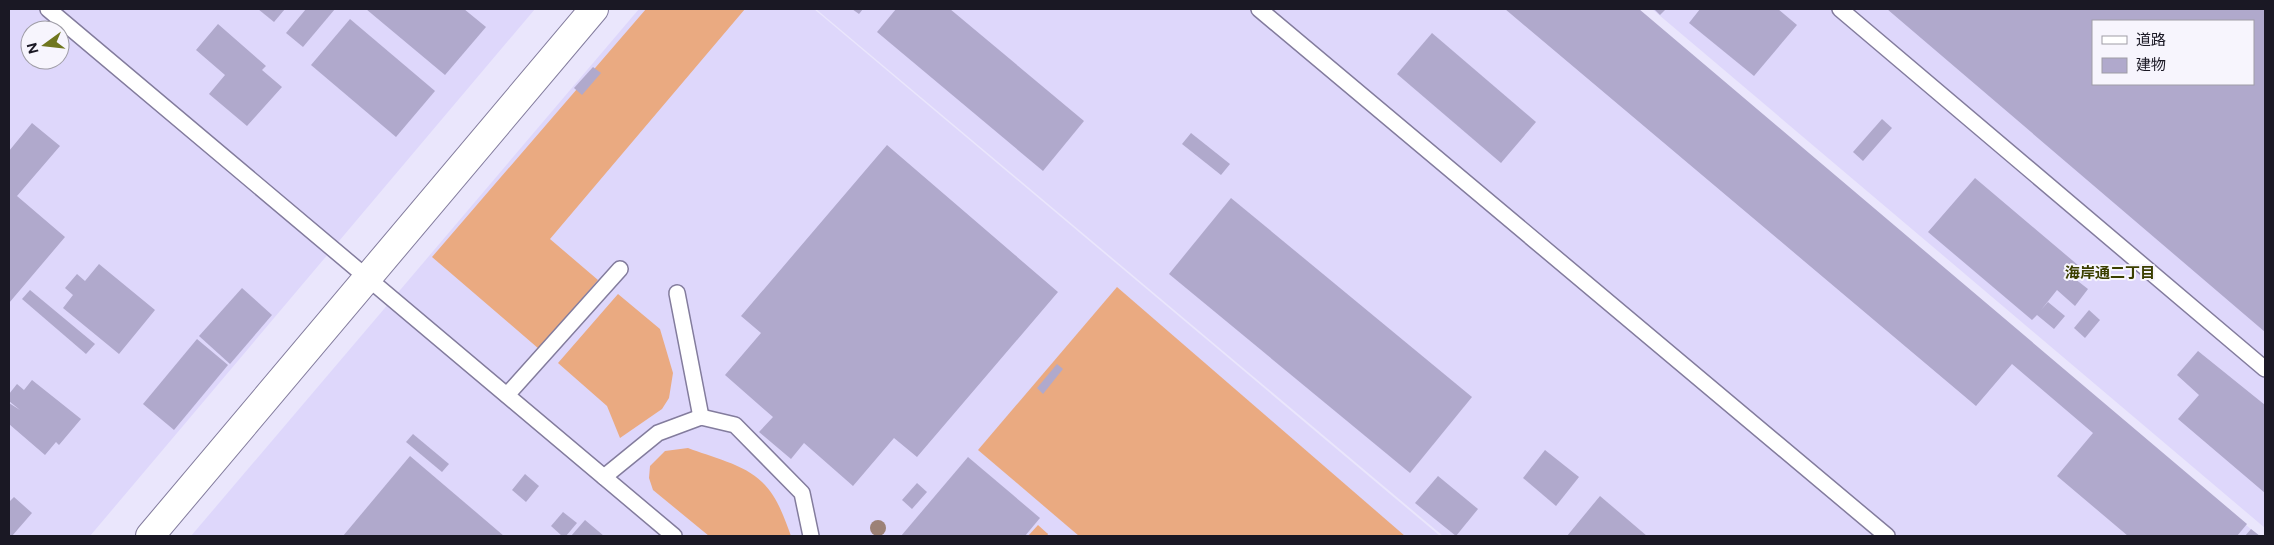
<svg xmlns="http://www.w3.org/2000/svg" width="2274" height="545" viewBox="0 0 2274 545" font-family="Figtree,'Noto Sans JP',sans-serif">
  <style>
    .built { fill: #ded7fb; fill-rule: evenodd }
    .grass { fill: #eaaa81 }
    .forest { fill: url(#forest-firs) }
    .building { fill: #b0a9cc; fill-rule: evenodd }
    .lines { fill: none; stroke-linecap: round; stroke-linejoin: round }
    .service-casing { stroke: #837c9d; stroke-width: 18 }
    .tertiary-casing { stroke: #837c9d; stroke-width: 30 }
    .service { stroke: #fff; stroke-width: 15 }
    .tertiary { stroke: #fff; stroke-width: 28 }
    .tree { fill: #9c8176 }
    .labels { text-anchor: middle; dominant-baseline: central; stroke-width: 4; stroke-linejoin: round; paint-order: stroke }
    .neighbourhood-label { font-size: 15px; font-weight: bold; fill: #3b3f00; stroke: #f7f5fd }
  </style>
  <defs>
    <pattern id="forest-firs" width="22" height="20" patternUnits="userSpaceOnUse" patternTransform="scale(1.25)"><rect width="22" height="20" fill="#eaaa81"/><path d="M5 1l3.5 6h-7zM16 11l3.5 6h-7z" fill="#c8926f"/></pattern>
  </defs>
  <rect width="100%" height="100%" fill="#eae6fc"/>
  <!-- built -->
  <g class="built">
    <path d="M9,9H535L90,536H9ZM30,30H60V60H30Z"/>
    <polygon points="639,9 814,9 1440,536 191,536"/>
    <polygon points="816,9 1636,9 2259,536 1443,536"/>
    <path d="M1652,9H2265V528ZM2093,21H2253V84H2093Z"/>
  </g>
  <!-- grass -->
  <g class="grass">
    <polygon points="646,9 745,9 550,239 598,280 539,349 432,257"/>
    <polygon points="1117,287 1405,536 1079,536 978,450"/>
    <polygon points="618,294 660,329 673,373 669,398 662,409 620,438 607,406 558,363"/>
    <path d="M688,448C711,457 744,464 762,482C777,496 784,517 791,536H709L653,490L649,478L650,466L665,451Z"/>
  </g>
  <!-- forest -->
  <polygon class="forest" points="1038,525 1048,534 1047,536 1028,536"/>
  <!-- building -->
  <g class="building">
    <polygon points="258,9 285,9 274,22"/>
    <polygon points="306,9 335,9 303,47 286,33"/>
    <polygon points="366,9 464,9 486,27 445,75"/>
    <polygon points="852,9 863,9 859,14"/>
    <polygon points="896,9 950,9 1084,121 1043,171 877,32"/>
    <polygon points="1505,9 1639,9 2247,524 2237,536 2128,536 2057,476 2093,433 2012,364 1976,406"/>
    <polygon points="1654,9 1666,9 1660,15"/>
    <polygon points="1700,9 1778,9 1797,25 1754,76 1689,23"/>
    <path d="M1887,9H2265V332ZM2093,21H2253V84H2093Z"/>
    <polygon points="350,19 435,91 396,137 311,65"/>
    <polygon points="218,24 266,66 262,70 282,87 247,126 209,94 225,75 196,50"/>
    <polygon points="1432,33 1536,122 1501,163 1397,74"/>
    <polygon points="593,67 601,73 582,95 574,88"/>
    <polygon points="1882,119 1892,128 1863,161 1853,152"/>
    <polygon points="32,123 60,146 17,196 65,237 9,303 9,151"/>
    <polygon points="1191,133 1230,164 1221,175 1182,144"/>
    <polygon points="887,145 1058,292 917,457 894,438 853,486 804,443 791,459 759,432 773,417 725,375 761,333 741,316"/>
    <polygon points="1975,178 2079,266 2070,275 2088,289 2075,306 2057,290 2041,310 2048,302 2065,316 2054,329 2037,315 2032,320 1928,232"/>
    <polygon points="1231,198 1472,397 1410,473 1169,274"/>
    <polygon points="99,264 155,310 119,354 63,308 73,295 65,288 77,274 85,281"/>
    <polygon points="242,288 272,315 230,364 199,336"/>
    <polygon points="30,290 95,344 86,354 22,299"/>
    <polygon points="2089,310 2100,320 2085,338 2074,328"/>
    <polygon points="197,339 228,365 174,430 143,404"/>
    <polygon points="2198,351 2265,405 2265,493 2178,419 2199,395 2177,375"/>
    <polygon points="1057,364 1063,369 1043,394 1037,388"/>
    <polygon points="32,380 81,419 59,445 56,442 45,455 9,424 9,403 20,410 9,401 9,394 17,384 24,390"/>
    <polygon points="413,434 449,464 442,472 406,442"/>
    <polygon points="1545,450 1579,477 1556,506 1523,478"/>
    <polygon points="410,456 504,536 343,536"/>
    <polygon points="968,457 1040,518 1025,536 901,536"/>
    <polygon points="525,474 539,486 526,502 512,490"/>
    <polygon points="1438,476 1478,509 1456,536 1415,503"/>
    <polygon points="917,483 927,492 912,509 902,500"/>
    <polygon points="1600,496 1647,536 1567,536"/>
    <polygon points="14,497 32,513 12,536 9,536 9,502"/>
    <polygon points="563,512 577,523 566,536 562,536 551,526"/>
    <polygon points="585,520 604,536 571,536"/>
    <polygon points="2251,529 2260,536 2245,536"/>
  </g>
  <g class="lines">
    <!-- service casing -->
    <g class="service-casing">
      <g id="service">
        <polyline points="48,9 674,536"/>
        <polyline points="1259,9 1887,536"/>
        <polyline points="1840,9 2265,369"/>
        <polyline points="677,293 701,417"/>
        <polyline points="507,395 620,269"/>
        <polyline points="604,477 658,433 701,417 735,425 802,493 811,536"/>
      </g>
    </g>
    <!-- tertiary casing -->
    <g class="tertiary-casing">
      <polyline id="tertiary" points="150,536 594,9"/>
    </g>
    <!-- service -->
    <use href="#service" class="service"/>
    <!-- tertiary -->
    <use href="#tertiary" class="tertiary"/>
  </g>
  <!-- trees -->
  <circle class="tree" cx="878" cy="528" r="8"/>
  <g class="labels">
    <!-- neighbourhood labels -->
    <g class="neighbourhood-label">
      <text x="2110" y="273">海岸通二丁目</text>
    </g>
  </g>
  <!-- border -->
  <rect width="2274" height="545" fill="none" stroke="#1a1824" stroke-width="20"/>
  <!-- legend -->
  <rect x="2092" y="20" width="162" height="65" fill="#f7f5fd" stroke="#9f9da6"/>
  <rect x="2102" y="36" width="25" height="8" fill="#ffffff" stroke="#9f9da6"/>
  <text x="2136" y="45" font-size="15" fill="#1a1824">道路</text>
  <rect x="2102" y="58" width="25" height="15" fill="#b0a9cc" stroke="#9f9da6"/>
  <text x="2136" y="70" font-size="15" fill="#1a1824">建物</text>
  <!-- north arrow -->
  <g transform="translate(45 45) rotate(255)"><circle r="24" fill="#f7f5fd" stroke="#9f9da6"/>
  <path d="M0-4L9 19L0 12L-9 19Z" fill="#6f761e"/>
  <text y="-8" font-size="14" font-weight="bold" text-anchor="middle" fill="#1a1824">N</text>
  </g>
</svg>
